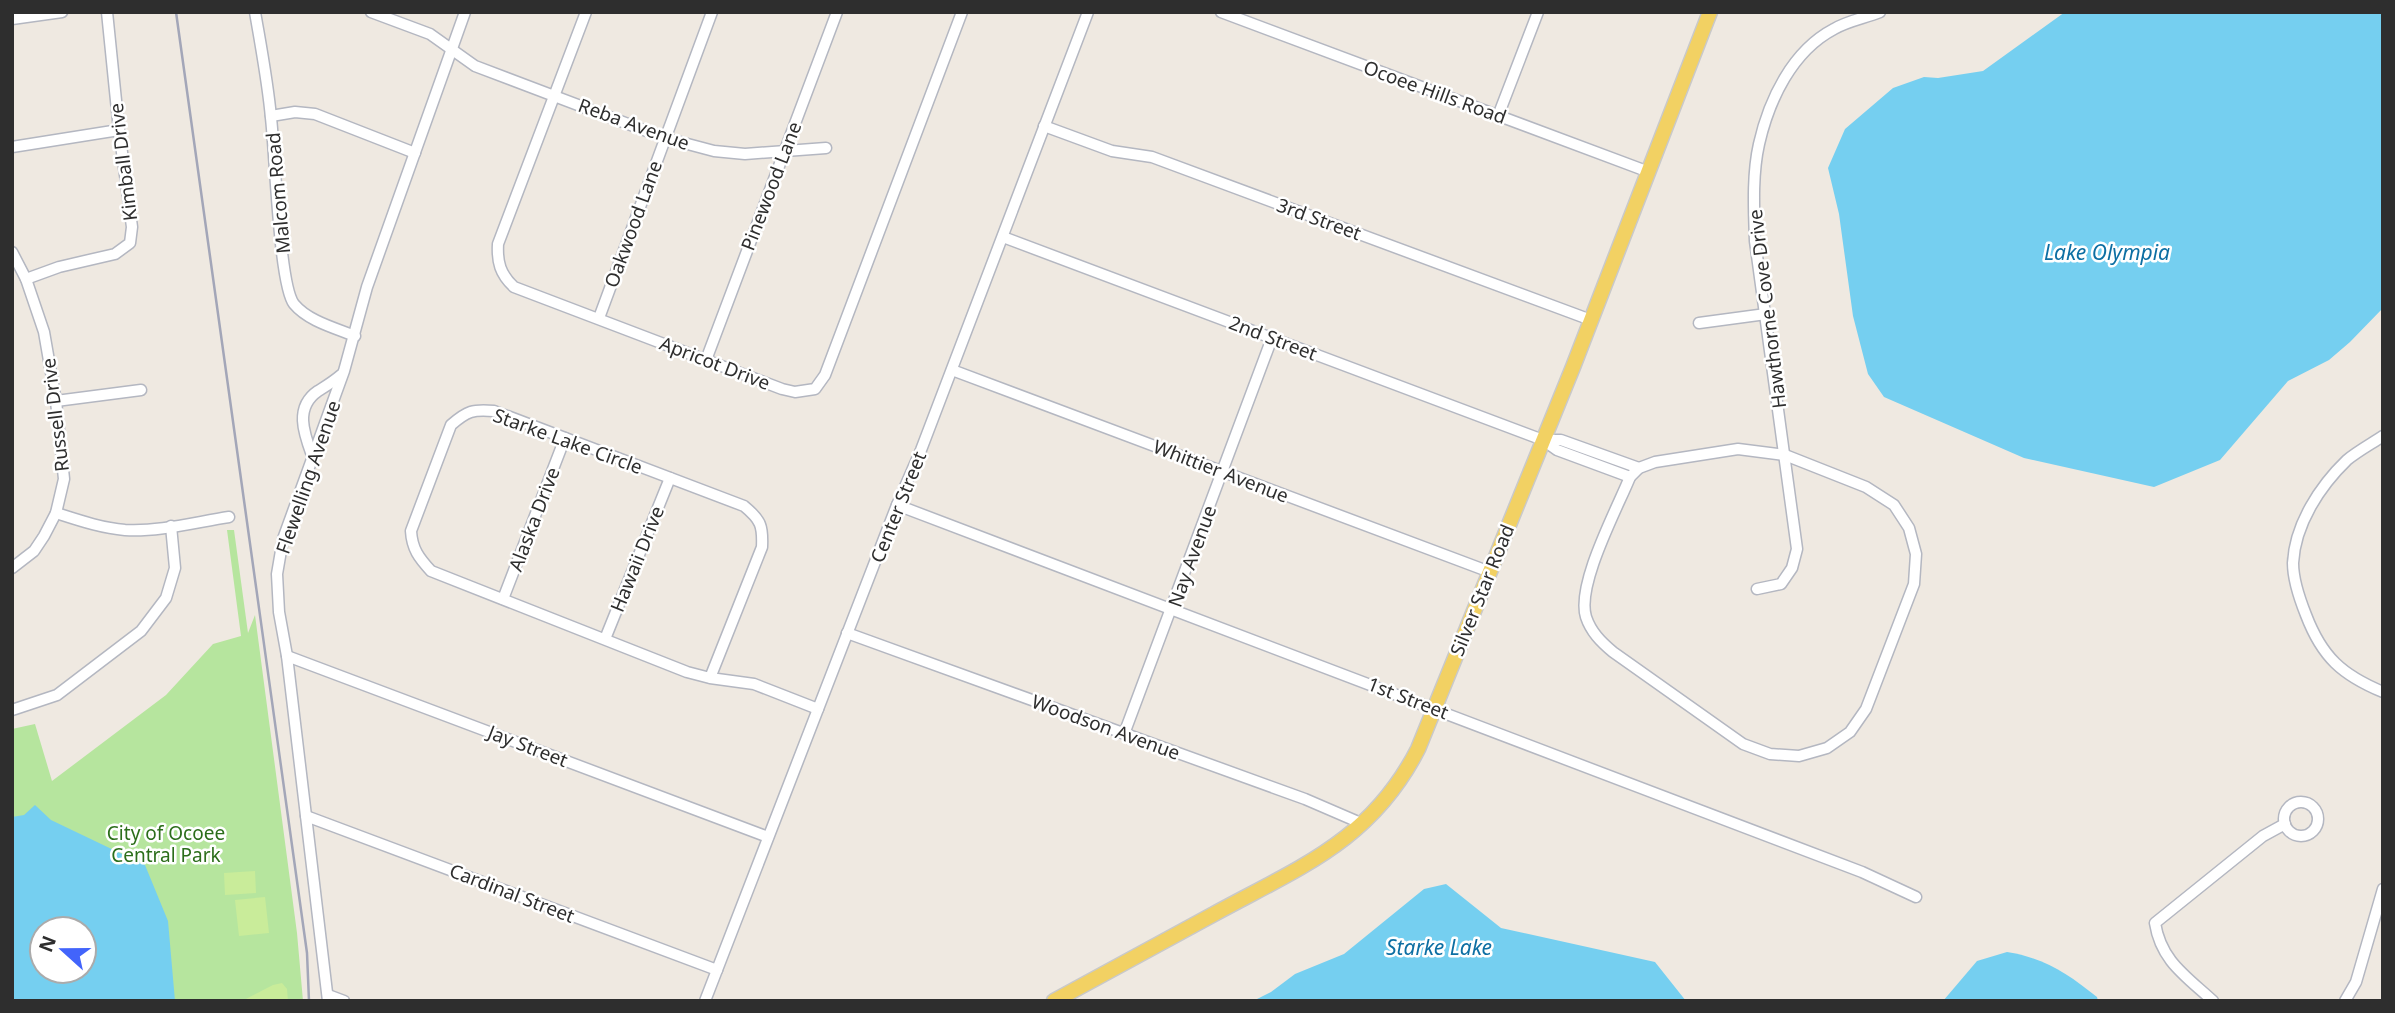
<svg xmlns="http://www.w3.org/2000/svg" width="2395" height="1013" viewBox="0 0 2395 1013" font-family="'Noto Sans',sans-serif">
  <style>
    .green { fill: #b6e59e; fill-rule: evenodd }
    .pitch { fill: #c9ec9a }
    .water { fill: #75cff0; fill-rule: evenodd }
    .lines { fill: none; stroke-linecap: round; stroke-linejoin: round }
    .minor-casing { stroke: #b4b7c1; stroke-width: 13 }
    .major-casing { stroke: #c9c9c9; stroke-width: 17 }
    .minor { stroke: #fff; stroke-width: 10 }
    .major { stroke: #f2d163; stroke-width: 14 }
    .rail { stroke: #a3a6b8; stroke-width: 2.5 }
    .labels { text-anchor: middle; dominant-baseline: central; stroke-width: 5; stroke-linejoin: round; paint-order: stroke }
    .street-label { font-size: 19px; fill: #2e2e2e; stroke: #fff }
    .park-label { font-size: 19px; fill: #2c6e1b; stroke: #fff }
    .water-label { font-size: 21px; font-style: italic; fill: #0d6fa3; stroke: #fff }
  </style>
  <rect width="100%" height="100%" fill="#efe9e1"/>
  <!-- green -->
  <path class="green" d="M227,530H234L248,633L255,615L297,933L303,1001H47L12,888V729L35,724L52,781L166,695L213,644L241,636ZM42,929H84V971H42Z"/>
  <!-- pitch -->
  <g class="pitch">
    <polygon points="255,871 256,893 225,895 224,873"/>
    <polygon points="265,897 269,933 239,936 235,900"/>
    <polygon points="282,983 287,989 288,1001 242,1001 273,985"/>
  </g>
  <!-- water -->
  <g class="water">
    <polygon points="2065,12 2383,12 2383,308 2350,342 2329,360 2288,381 2220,460 2154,487 2024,458 1884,397 1868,374 1853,316 1839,214 1828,168 1845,129 1893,88 1924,77 1938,78 1983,71"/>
    <path d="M35,805L51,820L145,865L168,921L175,1001H12V817L24,815ZM42,929H84V971H42Z"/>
    <polygon points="1446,884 1501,928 1655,962 1686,1001 1253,1001 1271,992 1295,974 1344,954 1424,889"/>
    <path d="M2007,952C2045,958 2068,974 2097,997L2098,1001H1943L1977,961Z"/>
  </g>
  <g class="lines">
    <!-- minor casing -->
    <g class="minor-casing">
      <g id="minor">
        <path d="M255,12C261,47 268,83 271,118C275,151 279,285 294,304C308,321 335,328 355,336"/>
        <polyline points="371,12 430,34 475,66 665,138 714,151 745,154 826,148"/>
        <path d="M586,12L498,244C497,262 500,274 514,287L782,389L795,392L815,389L825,375L962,12"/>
        <polyline points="1221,12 1649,172"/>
        <polyline points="12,19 62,12"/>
        <polyline points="271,116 295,112 315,114 415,153"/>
        <polyline points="1498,116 1538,12"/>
        <polyline points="1044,126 1112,151 1152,157 1591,320"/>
        <polyline points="12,147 119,130"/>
        <polyline points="1003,237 1543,440 1557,450 1630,477"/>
        <polyline points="12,252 26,279 44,332 56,401 64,479 56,513 44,536 34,551 12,568"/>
        <polyline points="26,279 59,267 115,254 130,243 132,227 119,130 107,12"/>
        <polyline points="599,318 712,12"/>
        <polyline points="1699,323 1766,314"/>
        <polyline points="706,360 837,12"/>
        <polyline points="952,370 1490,572"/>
        <polyline points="56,401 141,390"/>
        <path d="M2383,436C2371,444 2358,451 2347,460C2320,486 2295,524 2293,563C2293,580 2300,600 2306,615C2322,657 2342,675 2383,692"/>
        <polyline points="1543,440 1561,440 1639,468"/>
        <path d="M1738,449L1785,455L1866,487L1894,505L1909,528L1916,554L1914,584L1866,709L1850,732L1827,748L1799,756L1770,754L1743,744L1613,652C1601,642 1591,632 1586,617C1576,585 1617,509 1630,477L1639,468L1655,462Z"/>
        <path d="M313,458C305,436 293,408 318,391C326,386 333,382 341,375"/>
        <polyline points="897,505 1862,872 1916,897"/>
        <path d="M56,513C78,520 101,528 125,530C159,532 196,522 229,517"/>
        <path d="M1757,589L1781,584L1792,568L1797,549L1755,241C1754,210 1752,175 1759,144C1769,100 1792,51 1834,29C1847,21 1865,18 1880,12"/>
        <polyline points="503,599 565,438"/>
        <polyline points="847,633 1305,799 1363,824"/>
        <polyline points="605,639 670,478"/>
        <polyline points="287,656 768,837"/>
        <path d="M710,678L762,547C763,526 761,520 744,506L494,411C473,409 467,411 451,425L411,531C412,549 419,558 431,571L687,672L710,678L754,684L818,709"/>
        <polyline points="12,710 57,695 141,631 166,598 175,568 171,526"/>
        <polyline points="1124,734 1272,338"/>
        <circle cx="2301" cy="819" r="17"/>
        <polyline points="306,816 717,970"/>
        <polyline points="328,995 344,1001"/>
        <polyline points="328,1001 287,656 279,612 277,574 283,539 344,371 367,287 465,12"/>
        <polyline points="705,1001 897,505 921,450 1088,12"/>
        <path d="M2213,1001C2186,976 2161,961 2155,923L2263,836L2285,824"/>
        <polyline points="2345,1001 2356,982 2383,889"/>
      </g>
    </g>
    <!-- major casing -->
    <g class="major-casing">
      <path id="major" d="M1054,1001C1108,972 1161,943 1214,914C1300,867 1371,841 1418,749L1573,367L1710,12"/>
    </g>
    <!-- minor -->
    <use href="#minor" class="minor"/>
    <!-- major -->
    <use href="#major" class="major"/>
    <!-- rail -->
    <polyline class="rail" points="176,12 307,953 309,1001"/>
  </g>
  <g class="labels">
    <!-- street labels -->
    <g class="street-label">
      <text transform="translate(1435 92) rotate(20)">Ocoee Hills Road</text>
      <text transform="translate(634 124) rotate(20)">Reba Avenue</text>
      <text transform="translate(123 162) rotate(-97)">Kimball Drive</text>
      <text transform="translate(771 186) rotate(-69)">Pinewood Lane</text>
      <text transform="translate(278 193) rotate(-95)">Malcom Road</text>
      <text transform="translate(1319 219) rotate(20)">3rd Street</text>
      <text transform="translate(633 224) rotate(-70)">Oakwood Lane</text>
      <text transform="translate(1767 309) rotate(-97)">Hawthorne Cove Drive</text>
      <text transform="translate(1273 338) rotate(21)">2nd Street</text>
      <text transform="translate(715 363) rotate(21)">Apricot Drive</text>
      <text transform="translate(55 415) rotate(-97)">Russell Drive</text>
      <text transform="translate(568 441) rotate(20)">Starke Lake Circle</text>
      <text transform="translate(1221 471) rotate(21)">Whittier Avenue</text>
      <text transform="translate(308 477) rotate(-71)">Flewelling Avenue</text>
      <text transform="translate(898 507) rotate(-68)">Center Street</text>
      <text transform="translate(534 519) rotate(-69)">Alaska Drive</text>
      <text transform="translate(1192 556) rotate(-70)">Nay Avenue</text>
      <text transform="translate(637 559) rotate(-68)">Hawaii Drive</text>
      <text transform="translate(1482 590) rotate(-68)">Silver Star Road</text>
      <text transform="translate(1408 698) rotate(21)">1st Street</text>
      <text transform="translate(1106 727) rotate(20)">Woodson Avenue</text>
      <text transform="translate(528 746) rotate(21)">Jay Street</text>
      <text transform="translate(512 893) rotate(21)">Cardinal Street</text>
    </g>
    <!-- park labels -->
    <g class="park-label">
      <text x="166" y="833">City of Ocoee<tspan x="166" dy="22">Central Park</tspan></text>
    </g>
    <!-- water labels -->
    <g class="water-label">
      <text x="2107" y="252">Lake Olympia</text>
      <text x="1439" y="947">Starke Lake</text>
    </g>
  </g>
  <!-- border -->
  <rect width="2395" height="1013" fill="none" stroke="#2e2e2e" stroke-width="28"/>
  <!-- north arrow -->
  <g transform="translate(63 950) rotate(291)"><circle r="33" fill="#ffffff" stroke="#ababab" stroke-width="2"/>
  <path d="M0-5L12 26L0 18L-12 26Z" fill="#4264fb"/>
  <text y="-10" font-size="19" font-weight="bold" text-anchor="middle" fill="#2e2e2e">N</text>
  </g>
</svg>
